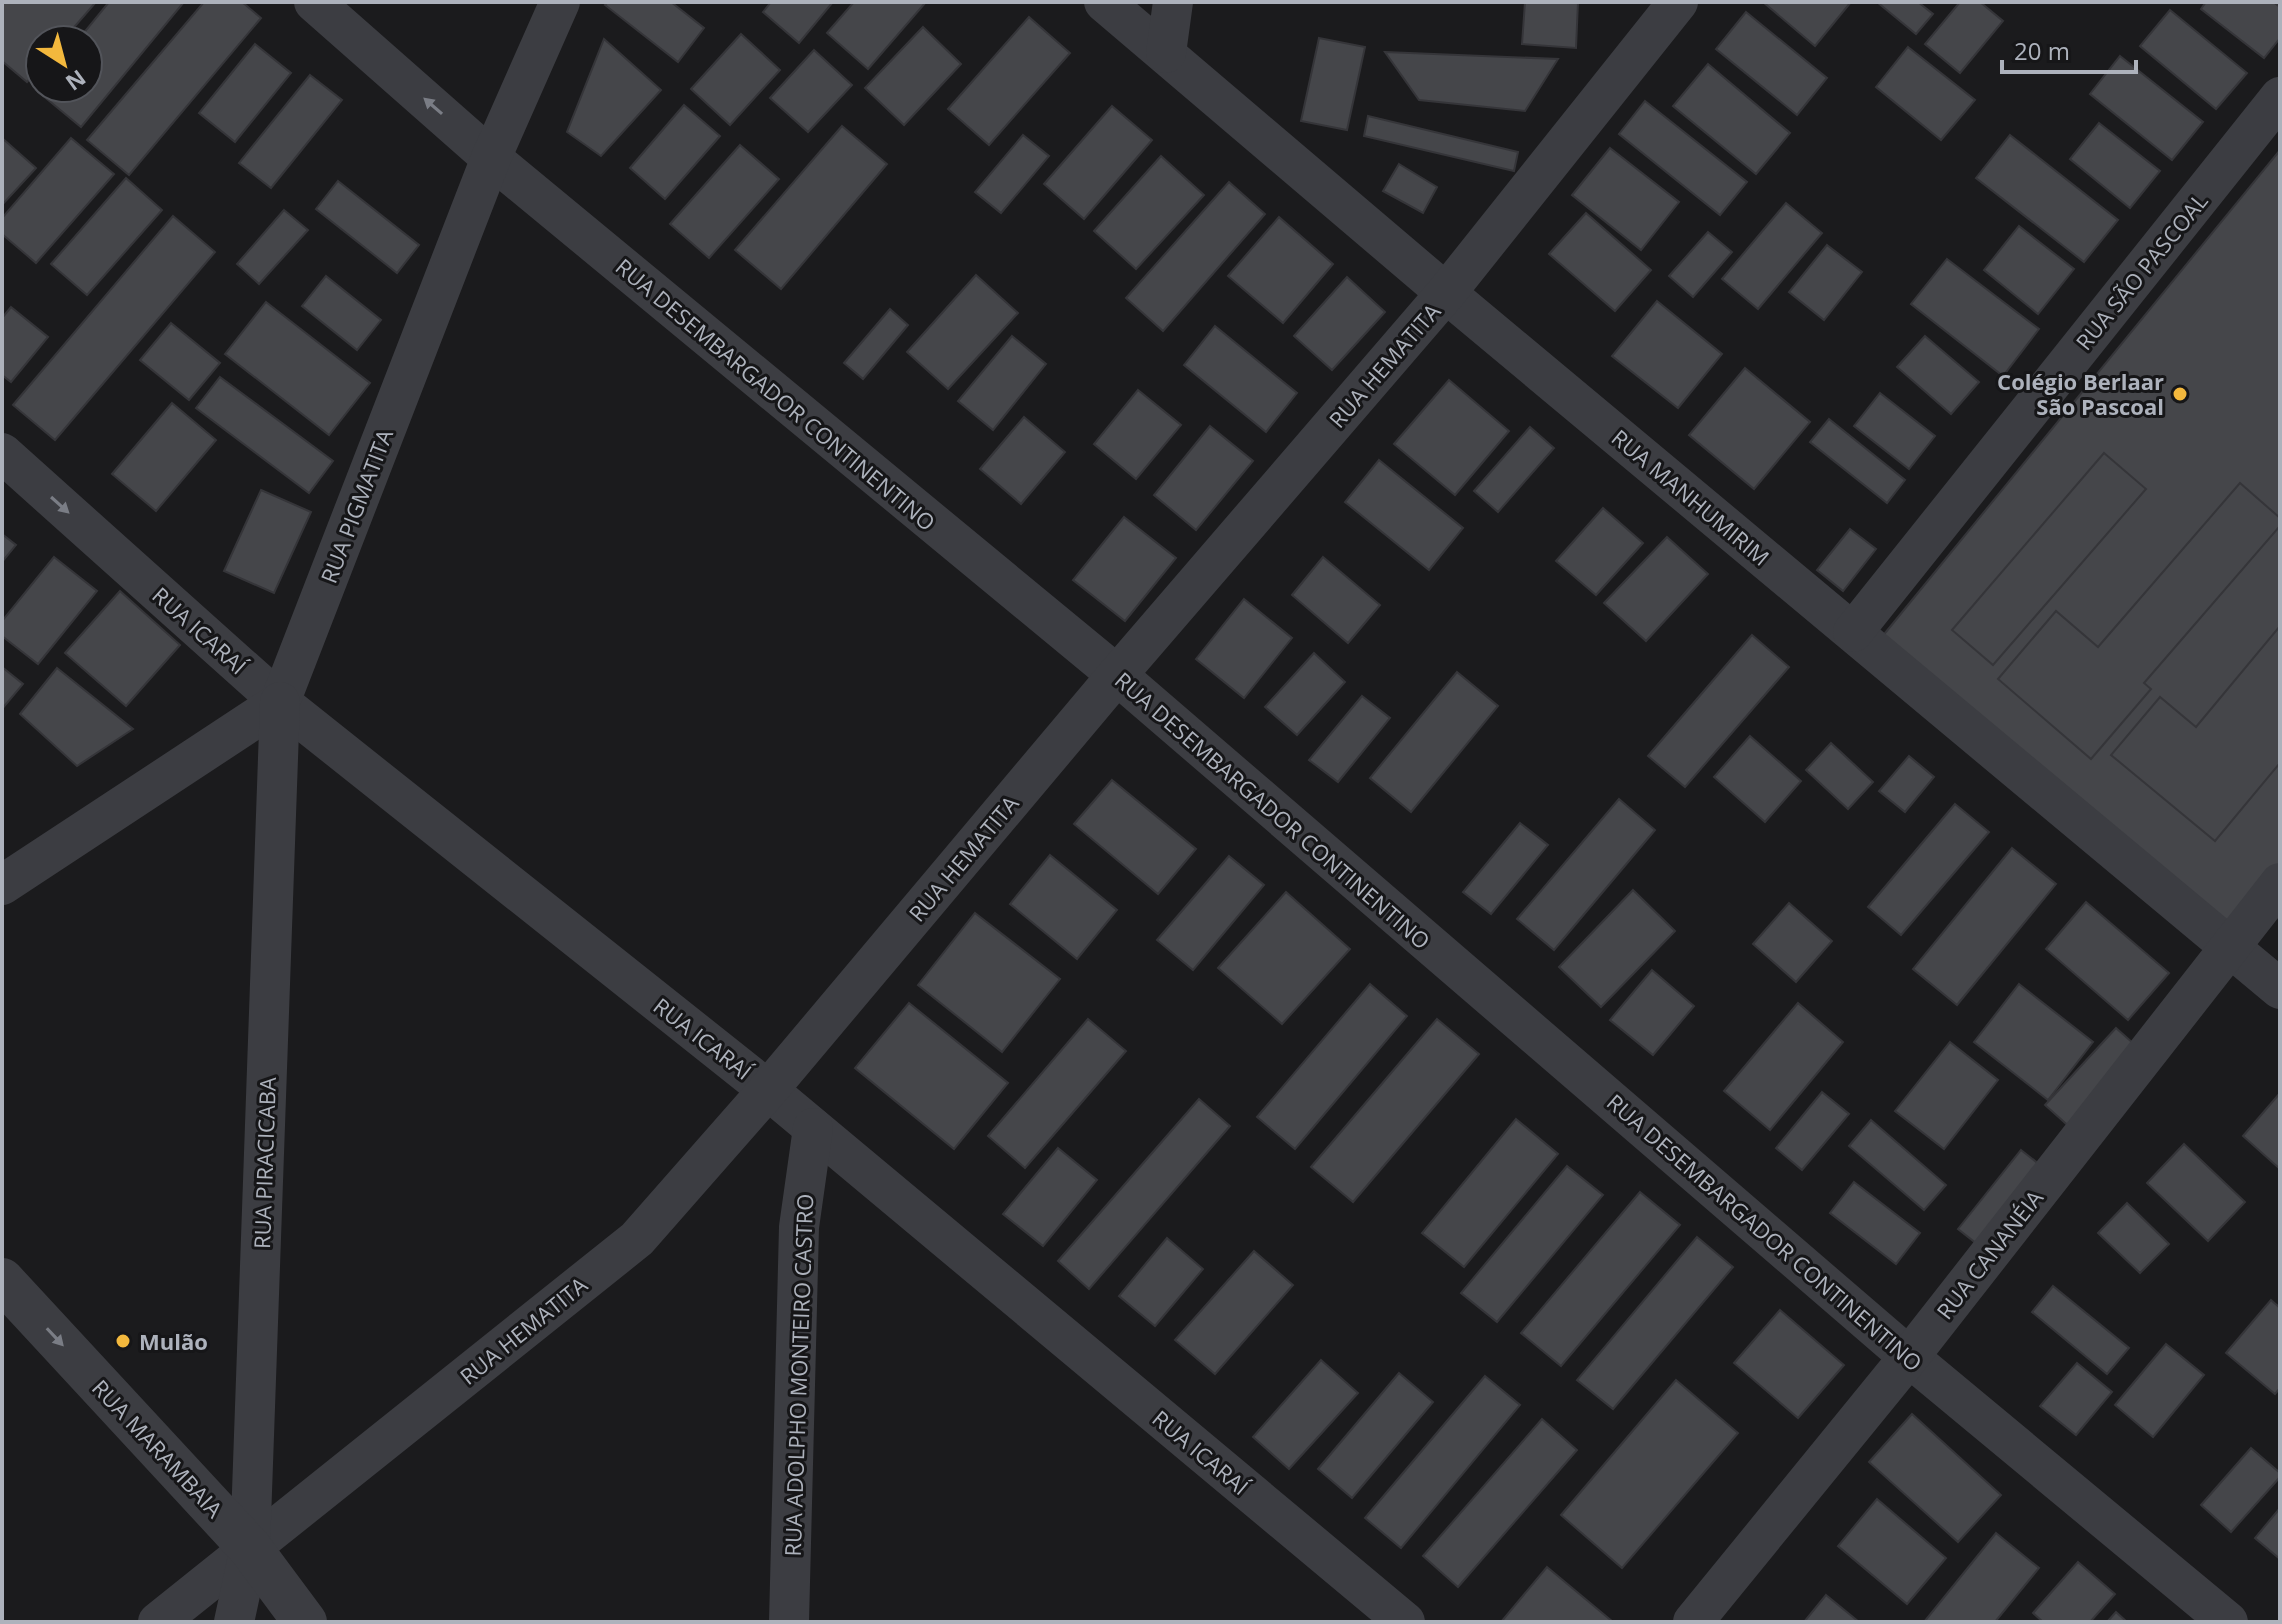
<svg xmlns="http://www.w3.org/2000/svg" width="2282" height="1624" viewBox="0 0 2282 1624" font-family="'Open Sans',sans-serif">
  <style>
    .building { fill: #45464a; stroke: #353539; stroke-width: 2 }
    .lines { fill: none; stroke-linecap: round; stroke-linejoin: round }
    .minor { stroke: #3c3d42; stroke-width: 40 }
    .tertiary { stroke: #3c3d42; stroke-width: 44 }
    .oneway { fill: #7a7d85 }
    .poi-dot { fill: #f3b83d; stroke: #161618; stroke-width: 3 }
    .labels { text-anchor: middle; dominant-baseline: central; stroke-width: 6; stroke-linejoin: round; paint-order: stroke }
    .street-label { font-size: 22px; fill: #adb2bc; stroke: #161618 }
    .poi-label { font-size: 22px; font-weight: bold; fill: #adb2bc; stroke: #161618; text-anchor: end }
  </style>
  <rect width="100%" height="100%" fill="#1b1b1d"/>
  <!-- building -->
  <g class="building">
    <polygon points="2,2 96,2 63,40 40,40 40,67 27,82 2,61"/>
    <polygon points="109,2 184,2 81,127 36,90 40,86 40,88 88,88 88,40 78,40"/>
    <polygon points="204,2 242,2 261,18 129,175 87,140"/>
    <polygon points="608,2 671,2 704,28 678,62 605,5"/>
    <polygon points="771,2 833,2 799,43 763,12"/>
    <polygon points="854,2 926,2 868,69 827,33"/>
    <polygon points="1525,2 1578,2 1576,48 1522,44"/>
    <polygon points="1763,2 1851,2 1815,46"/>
    <polygon points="1877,2 1918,2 1933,14 1916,34"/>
    <polygon points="1960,2 1980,2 2003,21 1960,73 1925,44"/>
    <polygon points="2206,2 2273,2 2280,7 2280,38 2264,58 2201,9"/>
    <polygon points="2170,10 2247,73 2216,109 2140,46"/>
    <polygon points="1746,12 1827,78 1797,115 1716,49"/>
    <polygon points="1029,17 1070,53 989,145 948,109"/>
    <polygon points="923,27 961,64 904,125 865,88"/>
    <polygon points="741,34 780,70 730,125 691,89"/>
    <polygon points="1319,38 1365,47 1347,130 1301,121"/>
    <polygon points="604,39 661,90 601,156 567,132"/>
    <polygon points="255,44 291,73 235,142 199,113"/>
    <polygon points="1908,47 1975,100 1941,140 1876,87"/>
    <polygon points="814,50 852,85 808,132 770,98"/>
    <polygon points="1385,52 1558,59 1525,111 1419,100"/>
    <polygon points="2120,56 2203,122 2172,160 2090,94"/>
    <polygon points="1708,64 1790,133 1756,174 1673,106"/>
    <polygon points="310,75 342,100 271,188 239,163"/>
    <polygon points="1645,101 1747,182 1720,215 1619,134"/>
    <polygon points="684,105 720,136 665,199 630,168"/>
    <polygon points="1112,106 1152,140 1084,219 1044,184"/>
    <polygon points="1368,116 1518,152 1514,171 1364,136"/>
    <polygon points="2099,123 2160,171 2130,208 2070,159"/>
    <polygon points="842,126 887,164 781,289 735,250"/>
    <polygon points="1023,135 1049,156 1001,213 975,192"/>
    <polygon points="2010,135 2118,220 2084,262 1976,178"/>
    <polygon points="2,138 36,168 2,205"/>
    <polygon points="71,138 114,174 36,263 2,234 2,218"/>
    <polygon points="740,145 779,179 709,258 670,224"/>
    <polygon points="1610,148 1679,202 1641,250 1572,195"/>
    <polygon points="2280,150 2280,878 2231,938 1881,638"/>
    <polygon points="1161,156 1204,195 1136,269 1094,231"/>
    <polygon points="1399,164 1437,187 1423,213 1383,191"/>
    <polygon points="126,178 162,210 87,295 51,264"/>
    <polygon points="338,181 419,245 397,273 316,209"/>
    <polygon points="1229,182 1265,214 1163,331 1126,298"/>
    <polygon points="1786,203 1822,233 1758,309 1722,279"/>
    <polygon points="284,210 308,230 259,284 237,264"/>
    <polygon points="1586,213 1651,270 1615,311 1549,254"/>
    <polygon points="173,216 215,252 55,440 13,405"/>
    <polygon points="1279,217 1333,264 1283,323 1228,276"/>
    <polygon points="2019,226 2074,269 2038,314 1984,270"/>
    <polygon points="1708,232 1732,252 1693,297 1669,276"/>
    <polygon points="1827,245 1862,272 1824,320 1789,292"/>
    <polygon points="1947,259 2039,329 2003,376 1911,304"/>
    <polygon points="976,275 1018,313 948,389 907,352"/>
    <polygon points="326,276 381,320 357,350 302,306"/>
    <polygon points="1347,277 1385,312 1332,370 1294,336"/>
    <polygon points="1657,301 1722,354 1678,408 1612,356"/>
    <polygon points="266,302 370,383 329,435 225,354"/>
    <polygon points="11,307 48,337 11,382 2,375 2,318"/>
    <polygon points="890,309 908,325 863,379 844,363"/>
    <polygon points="171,323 220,363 189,400 140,360"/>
    <polygon points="1215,326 1297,393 1266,432 1184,365"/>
    <polygon points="1012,336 1046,364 993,430 958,401"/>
    <polygon points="1925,336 1979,382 1951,414 1897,367"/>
    <polygon points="1745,368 1810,422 1754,489 1689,435"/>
    <polygon points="220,377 333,461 309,493 196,408"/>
    <polygon points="1449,380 1509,431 1455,495 1394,444"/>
    <polygon points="1138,390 1181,425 1136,479 1094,444"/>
    <polygon points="1880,393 1935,436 1909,469 1854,426"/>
    <polygon points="172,403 216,440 156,511 112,474"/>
    <polygon points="1024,417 1065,452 1021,504 980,469"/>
    <polygon points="1829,419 1905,480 1887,503 1810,442"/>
    <polygon points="1210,426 1253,461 1196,530 1154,495"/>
    <polygon points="1530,427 1554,448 1498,512 1474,491"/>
    <polygon points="2104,453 2146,489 1993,665 1952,630"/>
    <polygon points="1379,460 1463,528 1429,570 1345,502"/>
    <polygon points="2240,483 2280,518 2280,526 2144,683 2151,689 2091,759 1998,679 2056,611 2098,647"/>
    <polygon points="261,490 311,512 274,593 224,571"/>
    <polygon points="1603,508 1643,543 1596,595 1556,561"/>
    <polygon points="1124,517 1176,558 1125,621 1073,580"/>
    <polygon points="1850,529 1876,549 1843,591 1817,570"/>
    <polygon points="2,534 16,545 2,562"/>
    <polygon points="1667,537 1708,574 1646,641 1604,603"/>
    <polygon points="54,557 97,591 38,664 2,636 2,621"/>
    <polygon points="1323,557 1380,605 1348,643 1292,595"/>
    <polygon points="120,591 180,645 126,706 65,653"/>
    <polygon points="1244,599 1292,638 1244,698 1196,659"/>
    <polygon points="2280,626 2280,763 2215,841 2111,755 2160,697 2196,727"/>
    <polygon points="1752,635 1789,667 1685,787 1648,756"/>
    <polygon points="1314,653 1345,682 1297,735 1265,707"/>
    <polygon points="2,667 23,684 2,709"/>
    <polygon points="57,668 133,729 77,766 20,714"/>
    <polygon points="1457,672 1498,706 1411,812 1370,778"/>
    <polygon points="1362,696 1390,718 1338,782 1309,760"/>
    <polygon points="1750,736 1801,781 1765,822 1714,777"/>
    <polygon points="1831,743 1873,782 1848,809 1806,770"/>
    <polygon points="1909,756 1934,777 1905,812 1879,791"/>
    <polygon points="1112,780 1196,849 1158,894 1074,824"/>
    <polygon points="1619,799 1655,830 1554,950 1517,919"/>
    <polygon points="1955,804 1989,832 1901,935 1868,907"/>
    <polygon points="1520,823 1548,845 1491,914 1463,892"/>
    <polygon points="2012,848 2056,884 1957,1005 1913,969"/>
    <polygon points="1050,855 1117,910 1077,959 1010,904"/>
    <polygon points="1229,856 1264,885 1193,970 1157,940"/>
    <polygon points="1633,890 1675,931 1601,1007 1559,967"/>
    <polygon points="1286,892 1350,949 1282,1024 1218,968"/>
    <polygon points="2086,902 2169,973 2128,1020 2046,949"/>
    <polygon points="1789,903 1832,941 1796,982 1753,944"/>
    <polygon points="975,913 1060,979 1002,1052 918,985"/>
    <polygon points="1652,970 1694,1006 1653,1055 1610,1020"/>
    <polygon points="1370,984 1407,1016 1295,1149 1257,1117"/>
    <polygon points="2019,984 2093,1042 2048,1100 1974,1042"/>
    <polygon points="909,1003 1008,1083 954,1149 855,1068"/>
    <polygon points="1798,1003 1843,1042 1770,1130 1724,1091"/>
    <polygon points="1088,1019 1126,1051 1025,1168 988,1136"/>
    <polygon points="1437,1019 1479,1054 1353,1202 1311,1167"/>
    <polygon points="2116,1028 2143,1052 2072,1129 2045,1105"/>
    <polygon points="1950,1042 1998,1080 1944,1149 1895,1111"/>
    <polygon points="1822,1092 1849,1114 1802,1170 1776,1148"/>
    <polygon points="2280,1093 2280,1169 2243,1136"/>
    <polygon points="1199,1099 1230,1126 1089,1289 1058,1261"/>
    <polygon points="1516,1119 1558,1154 1464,1267 1422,1233"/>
    <polygon points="1871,1120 1946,1185 1924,1210 1849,1146"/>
    <polygon points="2184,1144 2245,1202 2208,1241 2147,1183"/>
    <polygon points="1058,1148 1097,1180 1043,1246 1003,1214"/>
    <polygon points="2021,1150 2049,1172 1986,1251 1958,1229"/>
    <polygon points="1567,1166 1603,1195 1497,1322 1461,1293"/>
    <polygon points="1854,1182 1920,1233 1896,1264 1830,1213"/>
    <polygon points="1640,1192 1680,1225 1561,1366 1521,1333"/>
    <polygon points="2127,1203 2169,1244 2140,1273 2098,1233"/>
    <polygon points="1697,1237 1733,1267 1613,1409 1577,1380"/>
    <polygon points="1167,1238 1203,1269 1155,1326 1119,1296"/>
    <polygon points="1254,1251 1293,1285 1215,1374 1175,1340"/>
    <polygon points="2053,1286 2129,1348 2107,1374 2032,1312"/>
    <polygon points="2271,1300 2280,1308 2280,1388 2275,1394 2226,1353"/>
    <polygon points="1780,1310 1844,1365 1798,1418 1734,1363"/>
    <polygon points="2166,1344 2204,1375 2153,1437 2115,1405"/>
    <polygon points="1321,1360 1358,1393 1289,1469 1253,1437"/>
    <polygon points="2077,1363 2112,1392 2076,1435 2040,1406"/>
    <polygon points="1399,1373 1433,1402 1352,1498 1318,1469"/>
    <polygon points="1485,1376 1520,1405 1401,1548 1365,1518"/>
    <polygon points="1676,1380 1738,1433 1622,1568 1561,1515"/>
    <polygon points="1912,1414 2001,1495 1958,1542 1869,1462"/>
    <polygon points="1542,1419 1577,1450 1458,1587 1423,1556"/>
    <polygon points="2251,1448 2280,1473 2280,1477 2231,1532 2201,1505"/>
    <polygon points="1877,1499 1946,1558 1907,1604 1838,1546"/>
    <polygon points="2280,1508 2280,1559 2255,1538"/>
    <polygon points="1996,1533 2039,1568 1995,1622 1924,1622"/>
    <polygon points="2078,1562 2115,1594 2090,1622 2043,1622 2033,1613"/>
    <polygon points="1547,1567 1613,1622 1501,1622"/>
    <polygon points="1826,1595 1859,1622 1804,1622"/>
    <polygon points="2116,1612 2127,1622 2107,1622"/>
  </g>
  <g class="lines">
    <!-- minor -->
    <g class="minor">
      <polyline points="314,2 491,158 1117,675 1909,1357 2228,1622"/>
      <polyline points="1104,2 1446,293 2280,989"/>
      <polyline points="1166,53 1173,2"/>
      <polyline points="2,453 280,702 768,1090 1405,1622"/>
      <polyline points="1853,632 2280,97"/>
      <polyline points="2,885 280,702 491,158 560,2"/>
      <polyline points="158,1622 637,1239 768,1090 1117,675 1446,293 1678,2"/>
      <polyline points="234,1622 250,1548 280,702"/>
      <polyline points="789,1622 799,1227 813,1128"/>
      <polyline points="1693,1622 1909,1357 2280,883"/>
    </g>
    <!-- tertiary -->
    <polyline class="tertiary" points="2,1280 250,1548 305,1622"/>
  </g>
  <!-- one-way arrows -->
  <defs><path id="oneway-solid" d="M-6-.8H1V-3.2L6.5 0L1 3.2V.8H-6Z" transform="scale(2)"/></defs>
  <g class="oneway">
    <use href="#oneway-solid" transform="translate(433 106) rotate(-139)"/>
    <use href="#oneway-solid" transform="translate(60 505) rotate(42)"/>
    <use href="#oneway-solid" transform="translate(55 1337) rotate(47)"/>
  </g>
  <!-- markers -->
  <g class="poi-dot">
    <circle cx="2180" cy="394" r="8"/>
    <circle cx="123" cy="1341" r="8"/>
  </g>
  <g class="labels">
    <!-- street labels -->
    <g class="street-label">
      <text transform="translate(2141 271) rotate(-51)">RUA SÃO PASCOAL</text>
      <text transform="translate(1384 365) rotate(-49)">RUA HEMATITA</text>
      <text transform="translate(776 394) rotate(40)">RUA DESEMBARGADOR CONTINENTINO</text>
      <text transform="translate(1691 497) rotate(40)">RUA MANHUMIRIM</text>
      <text transform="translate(356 506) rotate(-69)">RUA PIGMATITA</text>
      <text transform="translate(200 630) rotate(42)">RUA ICARAÍ</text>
      <text transform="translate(1273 810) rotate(41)">RUA DESEMBARGADOR CONTINENTINO</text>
      <text transform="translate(963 858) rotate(-50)">RUA HEMATITA</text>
      <text transform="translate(703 1038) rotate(38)">RUA ICARAÍ</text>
      <text transform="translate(264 1163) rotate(-88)">RUA PIRACICABA</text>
      <text transform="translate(1765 1232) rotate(41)">RUA DESEMBARGADOR CONTINENTINO</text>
      <text transform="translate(1989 1254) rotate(-52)">RUA CANANÉIA</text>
      <text transform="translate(523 1330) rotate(-39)">RUA HEMATITA</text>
      <text transform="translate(798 1375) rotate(-88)">RUA ADOLPHO MONTEIRO CASTRO</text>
      <text transform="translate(158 1448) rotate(47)">RUA MARAMBAIA</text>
      <text transform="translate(1201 1452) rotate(40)">RUA ICARAÍ</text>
    </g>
    <!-- poi labels -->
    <g class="poi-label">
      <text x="2164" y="381">Colégio Berlaar<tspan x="2164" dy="25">São Pascoal</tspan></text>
      <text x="139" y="1341" text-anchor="start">Mulão</text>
    </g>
  </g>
  <!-- border -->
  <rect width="2282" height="1624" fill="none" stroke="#adb2bc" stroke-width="8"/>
  <!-- north arrow -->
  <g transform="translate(64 64) rotate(144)"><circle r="38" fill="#161618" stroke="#52545a" stroke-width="2"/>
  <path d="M0-6L14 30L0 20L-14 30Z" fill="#f3b83d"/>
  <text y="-12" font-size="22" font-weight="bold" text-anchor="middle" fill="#adb2bc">N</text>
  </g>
  <!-- scale -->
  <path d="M2002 60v12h134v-12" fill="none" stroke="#adb2bc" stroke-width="4"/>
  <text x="2014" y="60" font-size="24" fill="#adb2bc" stroke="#161618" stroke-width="6" paint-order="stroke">20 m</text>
</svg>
